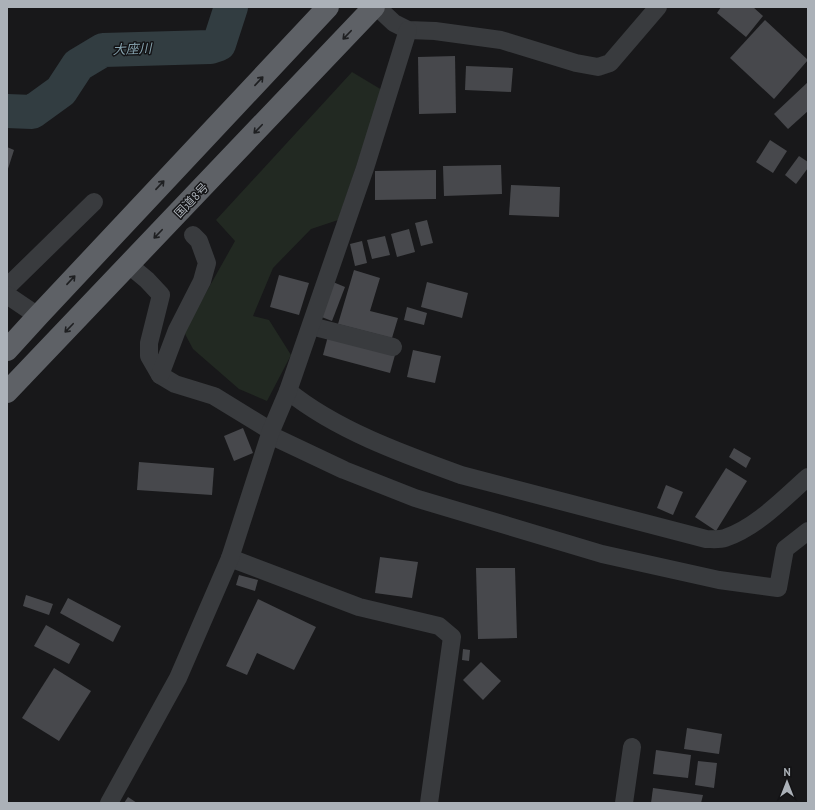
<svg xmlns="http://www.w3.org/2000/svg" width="815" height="810" viewBox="0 0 815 810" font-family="'PT Sans','Noto Sans JP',sans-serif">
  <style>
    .grass { fill: #222922 }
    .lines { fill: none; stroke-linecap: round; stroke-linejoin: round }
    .river { stroke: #323d41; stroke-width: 34 }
    .building { fill: #47484c }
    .minor { stroke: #393b3e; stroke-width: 18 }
    .trunk { stroke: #5e6166; stroke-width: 22 }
    .oneway { stroke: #1e1f21 }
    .labels { text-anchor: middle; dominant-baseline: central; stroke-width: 3; stroke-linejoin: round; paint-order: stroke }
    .street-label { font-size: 12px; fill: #abb1b8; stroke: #131315 }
    .water-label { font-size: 13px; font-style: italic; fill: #86a3af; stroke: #131315 }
  </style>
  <rect width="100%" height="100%" fill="#18181a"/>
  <!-- grass -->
  <polygon class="grass" points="352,72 382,90 338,220 311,229 273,268 253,316 269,320 291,355 267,401 239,389 193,349 184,332 235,241 216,220"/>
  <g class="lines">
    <!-- river -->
    <polyline class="river" points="7,111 32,112 61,91 78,65 103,50 210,47 219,44 231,7"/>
  </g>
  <!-- building -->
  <g class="building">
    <polygon points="721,7 753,7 763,16 746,37 717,13"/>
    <polygon points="765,20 808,60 774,99 730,58"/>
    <polygon points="455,56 456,113 419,114 418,57"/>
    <polygon points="466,66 513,68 511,92 465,90"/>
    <polygon points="808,82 808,111 788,129 774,114"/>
    <polygon points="770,140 787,151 773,173 756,162"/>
    <polygon points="7,147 14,150 7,172"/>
    <polygon points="799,156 808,162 808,168 796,184 785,175"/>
    <polygon points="501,165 502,194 444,196 443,166"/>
    <polygon points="436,170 436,199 375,200 375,171"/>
    <polygon points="511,185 560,187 559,217 509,215"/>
    <polygon points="427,220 433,243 421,246 415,223"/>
    <polygon points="409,229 415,252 397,257 391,234"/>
    <polygon points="385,236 390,255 372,259 367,240"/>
    <polygon points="362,241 367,263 355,266 350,244"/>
    <polygon points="354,270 380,278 370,311 398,318 392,338 338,324"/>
    <polygon points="279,275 309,283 299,315 270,307"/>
    <polygon points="333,282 345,287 332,321 319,316"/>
    <polygon points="427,282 468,293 462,318 421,307"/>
    <polygon points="407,307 427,313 424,325 404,320"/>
    <polygon points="328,336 395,355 390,373 323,355"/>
    <polygon points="413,350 441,356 435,383 407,377"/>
    <polygon points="243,428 253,453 234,461 224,436"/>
    <polygon points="734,448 751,458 746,468 729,457"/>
    <polygon points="139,462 214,468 212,495 137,490"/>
    <polygon points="726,468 747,481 716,531 695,517"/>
    <polygon points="666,485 683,492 673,515 657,508"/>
    <polygon points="380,557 418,562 412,598 375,593"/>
    <polygon points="476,568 515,568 517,638 478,639"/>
    <polygon points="239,575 258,580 255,591 236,585"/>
    <polygon points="26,595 53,604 49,615 23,606"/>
    <polygon points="68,598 121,626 113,642 60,613"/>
    <polygon points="258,599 316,627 294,670 257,653 247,675 226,666"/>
    <polygon points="46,625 80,644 69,664 34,646"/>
    <polygon points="463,649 470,650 469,661 462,660"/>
    <polygon points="481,662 501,681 483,700 463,680"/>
    <polygon points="54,668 91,691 59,741 22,718"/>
    <polygon points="687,728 722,734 719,754 684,749"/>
    <polygon points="656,750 691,755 688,778 653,774"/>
    <polygon points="698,761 717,763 714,788 695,785"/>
    <polygon points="653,788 703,795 701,803 651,803"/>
    <polygon points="128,797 137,803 124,803"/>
  </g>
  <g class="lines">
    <!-- minor -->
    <g class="minor">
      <polyline points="377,7 394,23 408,30 435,31 501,40 576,63 598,67 610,63 658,7"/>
      <polyline points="129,265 147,280 161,295 149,343 149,356 160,375 175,384 214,396 271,431"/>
      <polyline points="7,287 94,202"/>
      <polyline points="7,295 38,316"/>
      <polyline points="311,326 393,347"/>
      <polyline points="160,375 177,330 202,281 207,263 199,241 193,235"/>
      <path d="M288,391C336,430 403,454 461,475L706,539C712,539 719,540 725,538C757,527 783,499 808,477"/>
      <polyline points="270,435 344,470 415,498 602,554 719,580 778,588 785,549 808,531"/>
      <polyline points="230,558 359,607 439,626 452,637 429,803"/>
      <polyline points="109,803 178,678 230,558 271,431 288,391 365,168 408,30"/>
      <polyline points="624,803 632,747"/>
    </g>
    <!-- trunk -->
    <g class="trunk">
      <polyline points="7,350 38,316 328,7"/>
      <polyline points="7,392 374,7"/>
    </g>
  </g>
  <!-- one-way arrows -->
  <defs><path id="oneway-shaft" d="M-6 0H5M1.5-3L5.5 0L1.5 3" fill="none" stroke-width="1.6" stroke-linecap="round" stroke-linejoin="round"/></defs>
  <g class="oneway">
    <use href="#oneway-shaft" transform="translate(347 35) rotate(134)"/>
    <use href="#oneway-shaft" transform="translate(259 81) rotate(-47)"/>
    <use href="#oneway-shaft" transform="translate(258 129) rotate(134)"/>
    <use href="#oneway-shaft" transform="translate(160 185) rotate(-47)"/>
    <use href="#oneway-shaft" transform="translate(158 234) rotate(134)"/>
    <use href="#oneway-shaft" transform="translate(71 280) rotate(-47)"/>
    <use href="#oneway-shaft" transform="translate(69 328) rotate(134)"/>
  </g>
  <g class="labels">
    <!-- street labels -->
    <g class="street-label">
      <text transform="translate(191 200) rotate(-46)">国道8号</text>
    </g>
    <!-- water labels -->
    <g class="water-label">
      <text transform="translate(132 49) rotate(-2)">大座川</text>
    </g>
  </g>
  <!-- border -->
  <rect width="815" height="810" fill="none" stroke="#abb1b8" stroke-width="16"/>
  <!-- north arrow -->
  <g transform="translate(787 782)" stroke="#131315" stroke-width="3" paint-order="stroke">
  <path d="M0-3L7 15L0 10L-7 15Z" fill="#abb1b8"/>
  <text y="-6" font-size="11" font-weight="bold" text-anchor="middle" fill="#abb1b8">N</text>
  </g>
</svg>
